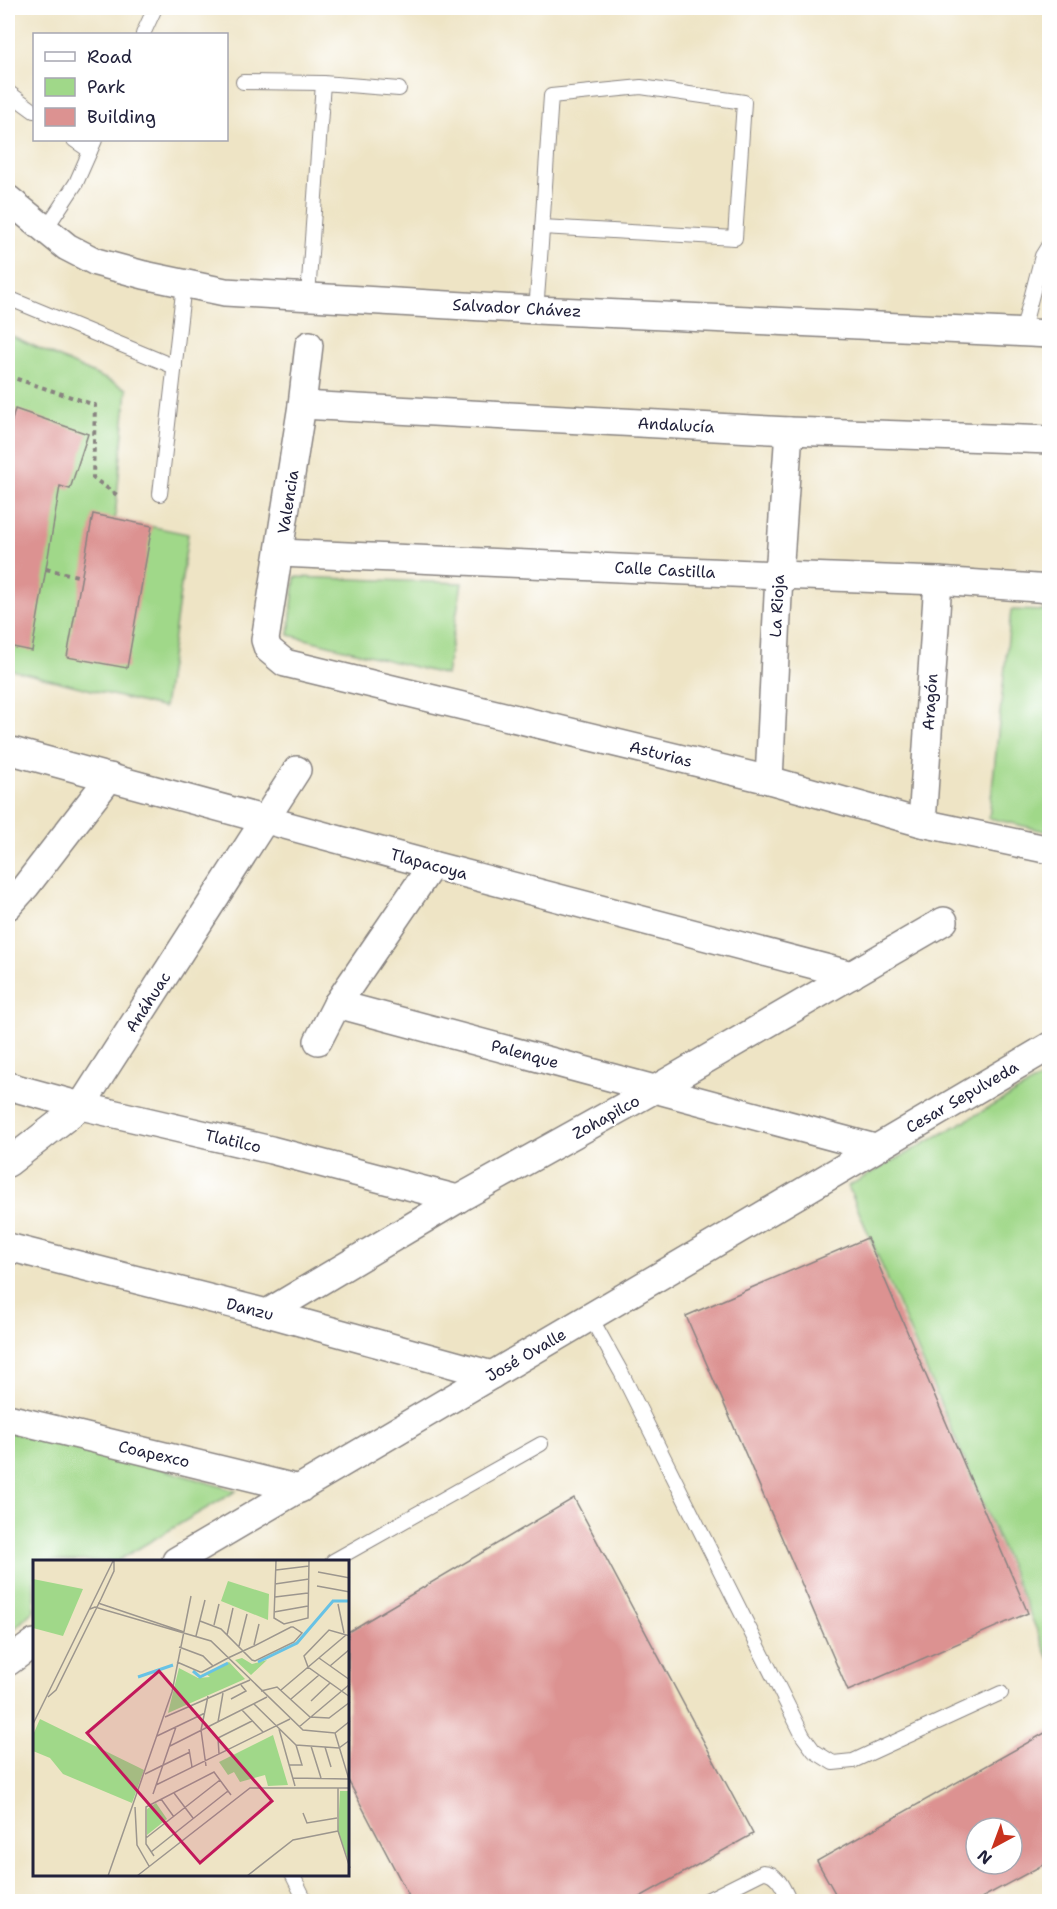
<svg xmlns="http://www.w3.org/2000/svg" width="1057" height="1909" viewBox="0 0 1057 1909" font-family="'Shantell Sans',sans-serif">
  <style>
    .green { fill: #a0d889; stroke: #617d62; stroke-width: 1.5 }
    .building { fill: #dc9291; fill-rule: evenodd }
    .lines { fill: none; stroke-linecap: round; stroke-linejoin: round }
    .service-casing { stroke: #888380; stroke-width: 16 }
    .minor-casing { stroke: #888380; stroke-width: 30 }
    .path { stroke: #888380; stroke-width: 4; stroke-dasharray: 4.5 4.5; stroke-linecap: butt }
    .service { stroke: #fff; stroke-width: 14 }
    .minor { stroke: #fff; stroke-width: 27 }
    .labels { text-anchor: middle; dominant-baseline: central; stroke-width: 4.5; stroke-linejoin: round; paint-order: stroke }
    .street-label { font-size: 16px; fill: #22223b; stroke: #fff }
    .inset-river { fill: none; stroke: #67c2e5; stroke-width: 3 }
    .inset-road { fill: none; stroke: #9c968e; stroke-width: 1.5 }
    .view { fill: #c2185b; fill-opacity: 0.15; stroke: #c2185b; stroke-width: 3 }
    .inset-edge { fill: none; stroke: #22223b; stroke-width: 3 }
  </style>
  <rect width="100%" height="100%" fill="#fff"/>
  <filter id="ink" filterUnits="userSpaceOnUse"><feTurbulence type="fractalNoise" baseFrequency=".0167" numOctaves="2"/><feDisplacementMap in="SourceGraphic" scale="12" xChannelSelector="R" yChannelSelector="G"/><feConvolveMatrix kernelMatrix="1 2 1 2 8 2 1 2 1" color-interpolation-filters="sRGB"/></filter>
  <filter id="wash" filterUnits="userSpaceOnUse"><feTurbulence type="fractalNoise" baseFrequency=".008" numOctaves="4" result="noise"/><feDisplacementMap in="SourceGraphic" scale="24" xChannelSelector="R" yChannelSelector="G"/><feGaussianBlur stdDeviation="1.35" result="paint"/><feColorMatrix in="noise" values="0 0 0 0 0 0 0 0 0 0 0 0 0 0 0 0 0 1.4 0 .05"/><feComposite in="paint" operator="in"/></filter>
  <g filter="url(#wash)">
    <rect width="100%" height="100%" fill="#eee4c5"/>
    <!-- green -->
    <g class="green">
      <polygon points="8,334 127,389 115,519 188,534 164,708 8,669"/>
      <polygon points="295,577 462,583 446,675 289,635"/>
      <polygon points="1011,610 1049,611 1049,832 989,818"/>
      <polygon points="1049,1074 1049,1659 848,1186"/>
      <polygon points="8,1432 142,1463 236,1491 117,1561 34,1561 34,1610 8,1635"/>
    </g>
    <g id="blocks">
      <!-- building -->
      <g class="building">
        <polygon points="15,409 88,434 70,489 60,486 32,651 8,646 8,435"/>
        <polygon points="93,514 152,526 127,668 67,657"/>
        <polygon points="867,1238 1028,1613 848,1691 686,1316"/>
        <polygon points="574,1498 753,1834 631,1902 412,1902 348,1780 348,1632"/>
        <path d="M1050,1730V1861L974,1902H840L817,1861ZM976,1828H1012V1864H976Z"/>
      </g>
    </g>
  </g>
  <g filter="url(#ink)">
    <use href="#blocks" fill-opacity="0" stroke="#888380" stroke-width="1.5"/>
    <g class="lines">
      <!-- service casing -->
      <g class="service-casing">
        <g id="service">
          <polyline points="143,34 155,8"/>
          <polyline points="243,82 323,83"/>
          <polyline points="8,92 34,111"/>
          <polyline points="74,140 90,151"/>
          <polyline points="45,230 76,183 95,140"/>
          <polyline points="308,296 323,83 399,89"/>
          <polyline points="8,298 175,367"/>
          <path d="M536,310C542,239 546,167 551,96L641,87L744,102L735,238L542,227"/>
          <polyline points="1022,333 1042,256 1050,243"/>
          <polyline points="160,494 184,284"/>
          <polyline points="591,1318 621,1372 803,1736 814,1751 833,1763 853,1761 1001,1693"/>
          <polyline points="333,1561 541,1444"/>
          <polyline points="292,1874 306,1902"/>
          <path d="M703,1902L763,1872C778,1872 784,1890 790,1902"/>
        </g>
      </g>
      <!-- minor casing -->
      <g class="minor-casing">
        <g id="minor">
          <polyline points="8,199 67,247 96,262 144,275 225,292 536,310 1050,334"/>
          <polyline points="309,345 302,405 265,640 268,649 285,663 769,780 922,823 1050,850"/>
          <polyline points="302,405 789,431 1050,440"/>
          <polyline points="280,553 779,575 938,581 1050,589"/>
          <polyline points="8,750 432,865 852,975"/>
          <polyline points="769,780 779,575 789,431"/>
          <polyline points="922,823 938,581"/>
          <polyline points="8,906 26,886 110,777"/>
          <polyline points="337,1004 875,1148"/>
          <polyline points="318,1041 337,1004 432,865"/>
          <polyline points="8,1086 81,1106 271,1150 458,1199"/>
          <polyline points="8,1163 81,1106 297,770"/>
          <polyline points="8,1247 267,1313 492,1375"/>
          <polyline points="267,1313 458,1199 657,1088 944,921"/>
          <polyline points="8,1418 300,1489"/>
          <polyline points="176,1561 1050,1046"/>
          <polyline points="8,1662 34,1643"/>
        </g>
      </g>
      <!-- path -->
      <g class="path">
        <polyline points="8,376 95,405 93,478 117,495"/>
        <polyline points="46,569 82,577"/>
      </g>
      <!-- service -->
      <use href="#service" class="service"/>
      <!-- minor -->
      <use href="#minor" class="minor"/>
    </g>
  </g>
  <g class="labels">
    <!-- street labels -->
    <g class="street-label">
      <text transform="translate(517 308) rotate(3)">Salvador Chávez</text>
      <text transform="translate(676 425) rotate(3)">Andalucía</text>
      <text transform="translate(288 502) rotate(-81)">Valencia</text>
      <text transform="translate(665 570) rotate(3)">Calle Castilla</text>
      <text transform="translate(777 606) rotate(-87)">La Rioja</text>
      <text transform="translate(930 702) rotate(-86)">Aragón</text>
      <text transform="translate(661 754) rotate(14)">Asturias</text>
      <text transform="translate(429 864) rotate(15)">Tlapacoya</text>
      <text transform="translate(148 1002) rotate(-57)">Anáhuac</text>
      <text transform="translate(525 1054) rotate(15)">Palenque</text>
      <text transform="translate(962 1097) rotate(-30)">Cesar Sepulveda</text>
      <text transform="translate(606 1117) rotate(-29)">Zohapilco</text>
      <text transform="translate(233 1141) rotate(13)">Tlatilco</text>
      <text transform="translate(250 1309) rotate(14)">Danzu</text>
      <text transform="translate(526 1355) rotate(-30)">José Ovalle</text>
      <text transform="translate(154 1454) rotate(13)">Coapexco</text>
    </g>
  </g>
  <!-- overview -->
  <g transform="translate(33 1560)">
    <rect width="316" height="316" fill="#eee4c5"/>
    <path d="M0,19L50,29L30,76L0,68ZM195,21L236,34L235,60L188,41ZM209,98L219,104L234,100L218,115L202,100ZM196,102L212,119L135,153L146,108L165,118L177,117L173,114ZM7,159L111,210L99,243L30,214L17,198L0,191V175ZM240,175L255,225L235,226L232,215L207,222L201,212L195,215L186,202ZM307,231H316V302L305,272ZM123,243L134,259L114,275V249Z" fill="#a0d889"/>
    <path class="inset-river" d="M225,102L264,83L300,41H317M160,111L167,117L195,103M105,117L140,105"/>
    <path class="inset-road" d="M243,1L241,58L251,64L275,58L276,1M243,10L276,6M285,12L317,18M242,24L276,19M284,26L317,32M242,37L275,33M65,43L151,72M305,44L311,73M57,49L62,47L178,81L270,170L302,173L317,161M241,52L275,46M181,65L186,44M194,75L200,48M163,76L172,40M317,76L296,70L271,96L275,107L317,137M221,85L226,64M206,86L214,54M146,87L170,96L180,106M286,98L317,120M144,102L167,112H169L195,98L210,91L221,86L258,67H260L269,73L261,82L222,101L219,100L188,69L167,61M297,106L317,89M248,130L313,75M228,131L244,127L277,157L296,158L317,142M15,137L23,130L68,39L81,11V1M198,139L213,131L208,125M258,139L286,115M278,141L297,123M221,144L263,185L306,188L317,180M209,150L230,172M132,157L217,120M185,162L190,133M0,164L80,1M266,167L317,124M246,169L262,226M302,173L317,223M124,176L172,153M137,186L234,137M278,186L288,218M292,187L298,207M156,189L159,207M186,194L185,178L219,161M256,205H269L263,185M173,206L168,170L175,136M112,214L157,192M260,218L315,219M123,225L257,159M305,228V271L317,308M141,233L160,258M120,234L143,167M128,239L141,257M102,247L104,285L116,306M270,253L274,263L304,258M113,278L187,220M118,292L195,231M121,296L113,284V247L181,212L198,235M75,316L139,132L158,36M104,316L217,228H317M214,316L260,280L305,271"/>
    <path class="view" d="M126,111L239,241L167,303L54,173Z"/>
    <rect width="316" height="316" class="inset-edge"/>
  </g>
  <!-- margin -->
  <rect width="1057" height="1909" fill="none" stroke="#fff" stroke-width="30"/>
  <!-- legend -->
  <rect x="33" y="33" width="195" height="108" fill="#ffffff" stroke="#a7a7b1" stroke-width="1.5"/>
  <rect x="45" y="52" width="30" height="9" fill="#ffffff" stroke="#a7a7b1" stroke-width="1.5"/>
  <text x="87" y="63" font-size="18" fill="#22223b">Road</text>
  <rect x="45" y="78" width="30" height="18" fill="#a0d889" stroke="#a7a7b1" stroke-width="1.5"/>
  <text x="87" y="93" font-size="18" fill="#22223b">Park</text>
  <rect x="45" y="108" width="30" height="18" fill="#dc9291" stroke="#a7a7b1" stroke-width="1.5"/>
  <text x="87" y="123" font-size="18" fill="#22223b">Building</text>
  <!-- north arrow -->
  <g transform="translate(994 1846) rotate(221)"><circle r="28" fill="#ffffff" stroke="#a7a7b1" stroke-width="1.5"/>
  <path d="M0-4.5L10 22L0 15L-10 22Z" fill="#c8321e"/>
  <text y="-9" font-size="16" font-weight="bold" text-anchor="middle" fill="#22223b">N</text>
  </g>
</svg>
